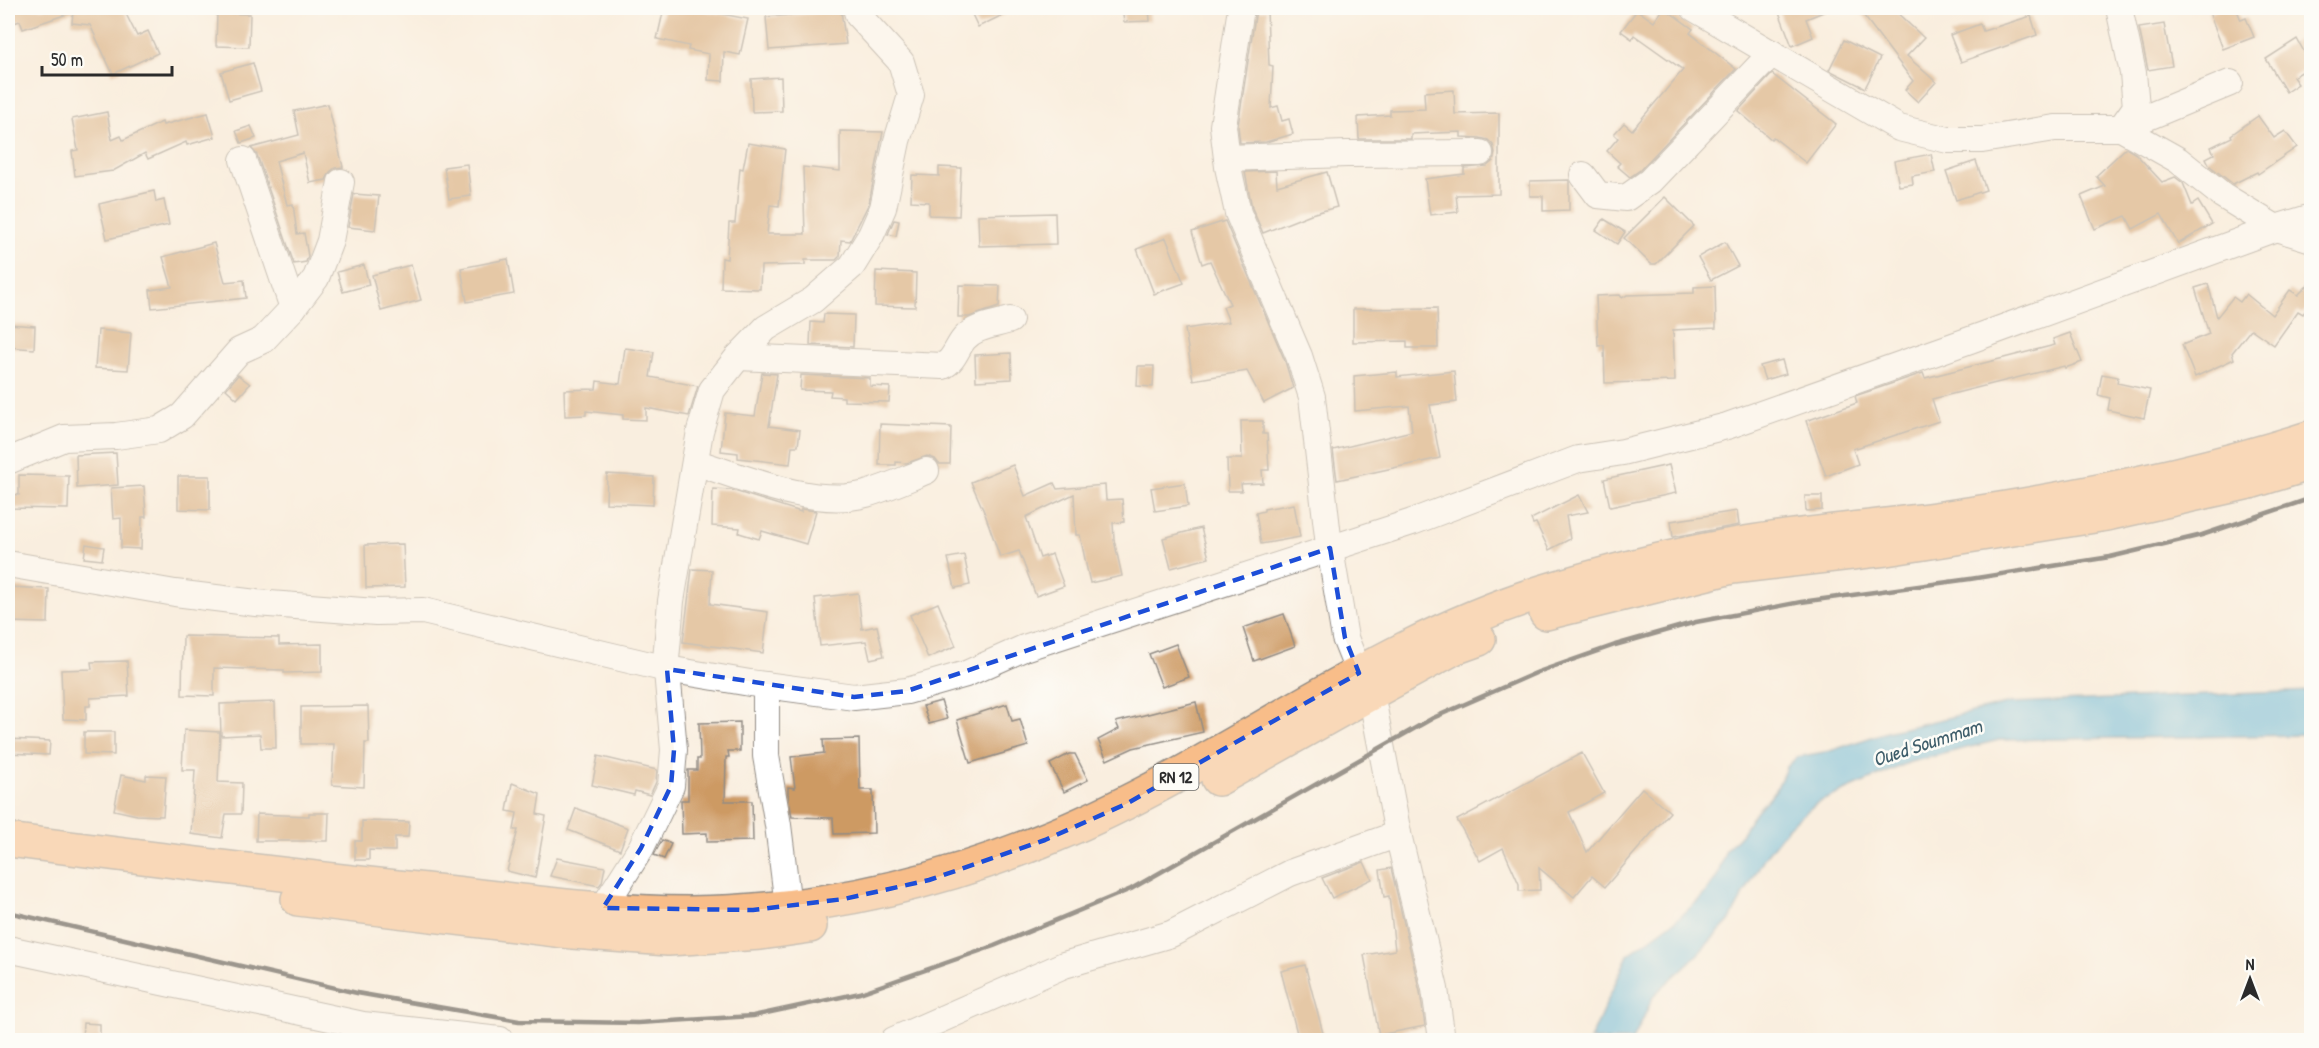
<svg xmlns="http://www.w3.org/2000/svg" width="2319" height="1048" viewBox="0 0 2319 1048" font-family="'Patrick Hand',sans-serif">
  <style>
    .water { fill: #62b9df; stroke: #467285; stroke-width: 1.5 }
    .building { fill: #cd9a64 }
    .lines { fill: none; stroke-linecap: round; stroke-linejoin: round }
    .minor-casing { stroke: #928c85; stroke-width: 28 }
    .highway-casing { stroke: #928c85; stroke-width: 36 }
    .minor { stroke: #fff; stroke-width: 26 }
    .highway { stroke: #f8bd89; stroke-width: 33 }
    .rail { stroke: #2b2b2b; stroke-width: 4.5 }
    .marked { fill: none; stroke: #1d4ed8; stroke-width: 4.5; stroke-dasharray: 12 8; stroke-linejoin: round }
    .labels { text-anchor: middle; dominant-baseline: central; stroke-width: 5; stroke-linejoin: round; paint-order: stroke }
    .shield { fill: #fdfcf7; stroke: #6a6a68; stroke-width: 1.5 }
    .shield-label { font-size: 16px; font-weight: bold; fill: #2b2b2b }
    .water-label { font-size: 20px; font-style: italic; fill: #3e5d6a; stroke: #fdfcf7 }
  </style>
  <rect width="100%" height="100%" fill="#fdfcf7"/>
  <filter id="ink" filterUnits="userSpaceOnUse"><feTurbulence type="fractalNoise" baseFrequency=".0167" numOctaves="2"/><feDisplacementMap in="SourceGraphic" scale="12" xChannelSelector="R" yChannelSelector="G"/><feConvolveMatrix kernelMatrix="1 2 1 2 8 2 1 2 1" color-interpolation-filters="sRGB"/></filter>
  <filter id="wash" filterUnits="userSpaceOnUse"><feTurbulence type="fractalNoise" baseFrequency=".008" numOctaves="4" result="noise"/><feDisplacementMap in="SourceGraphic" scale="24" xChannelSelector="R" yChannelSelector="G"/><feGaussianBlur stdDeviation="1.35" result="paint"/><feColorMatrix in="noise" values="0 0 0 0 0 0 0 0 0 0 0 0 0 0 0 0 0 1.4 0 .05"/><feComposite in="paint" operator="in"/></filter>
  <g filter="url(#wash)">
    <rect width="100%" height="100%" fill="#f9eedf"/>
    <!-- water -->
    <polygon class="water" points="2311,691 2311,735 1999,740 1910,762 1817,803 1788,827 1764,858 1729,921 1695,957 1654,995 1633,1040 1590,1040 1628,955 1680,917 1702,897 1717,877 1726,850 1742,833 1753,815 1776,790 1786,768 1797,757 1830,751 1887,732 2011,703"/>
    <g id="blocks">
      <!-- building -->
      <g class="building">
        <polygon points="8,8 123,8 137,36 148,31 158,53 113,74 90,25 72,23 73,12 23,29 20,21 8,25"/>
        <polygon points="664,8 691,8 748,19 740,55 724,52 723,81 708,80 709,54 688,50 689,46 657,39"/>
        <polygon points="969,8 1017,8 978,27"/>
        <polygon points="1122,8 1149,8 1150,21 1124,22"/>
        <polygon points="1664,8 1693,29 1690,33 1736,69 1640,170 1630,177 1617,166 1620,163 1607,151 1618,138 1614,134 1624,123 1632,130 1683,70 1634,35 1632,39 1621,31 1637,10 1654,22"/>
        <polygon points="1789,8 1833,8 1806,19 1813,37 1792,46 1779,12"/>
        <polygon points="1858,8 1892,8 1924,38 1907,56 1936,82 1918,102 1905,90 1913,81"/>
        <polygon points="2220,8 2236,8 2241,20 2246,18 2254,37 2223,49 2209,12"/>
        <polygon points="1256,10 1267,10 1269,65 1273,66 1271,108 1278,106 1282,121 1289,119 1293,134 1266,142 1240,143 1238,126"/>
        <polygon points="841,11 846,44 769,50 766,17"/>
        <polygon points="217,13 250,14 249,47 216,46"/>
        <polygon points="2031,16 2037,35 1961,62 1950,35 1980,24 1983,31"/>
        <polygon points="2164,24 2172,66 2148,70 2139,28"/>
        <polygon points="2297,39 2312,66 2293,77 2298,84 2286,92 2266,59"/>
        <polygon points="1844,40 1880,58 1865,88 1829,70"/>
        <polygon points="253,63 261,91 229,100 221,72"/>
        <polygon points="1772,74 1836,124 1806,163 1773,137 1771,139 1738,111"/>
        <polygon points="781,77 782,111 752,112 751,79"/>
        <polygon points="1454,90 1455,114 1499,113 1499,194 1456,195 1458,212 1430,215 1425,179 1464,174 1464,168 1487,166 1493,161 1495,153 1493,145 1488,140 1480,138 1461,137 1461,132 1411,134 1411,139 1359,139 1358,117 1390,115 1390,110 1425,109 1424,92"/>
        <polygon points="328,104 343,167 335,168 330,172 326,180 310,183 303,153 276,161 287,205 293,204 297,234 304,233 308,256 306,262 294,264 257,155 251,148 299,135 294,111"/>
        <polygon points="107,112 112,140 121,136 123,140 162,122 163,125 208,113 215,137 187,145 186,142 148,159 145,153 113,171 75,176 72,151 78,150 72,119"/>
        <polygon points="2258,116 2274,138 2285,131 2297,147 2258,174 2257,172 2233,184 2210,166 2206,158 2214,154 2211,147 2232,137 2231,135"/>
        <polygon points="251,126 256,138 241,143 236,131"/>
        <polygon points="840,131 883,132 869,203 850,241 841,240 840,256 836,260 805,260 805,265 761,266 760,289 721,288 722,258 727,259 729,223 735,223 740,168 743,169 748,143 785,149 779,206 770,205 767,234 805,234 803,167 840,171"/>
        <polygon points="2126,148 2136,154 2162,182 2175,177 2183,183 2192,205 2198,201 2212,224 2178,244 2161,214 2133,229 2126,216 2095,229 2081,196 2105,186 2096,176"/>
        <polygon points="1931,154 1935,172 1912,176 1913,184 1899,186 1894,161"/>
        <polygon points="1976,161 1986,190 1956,200 1946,171"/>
        <polygon points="467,164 471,196 449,199 444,167"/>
        <polygon points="939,167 961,168 959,216 929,215 929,202 911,201 912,175 939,176"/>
        <polygon points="1276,171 1277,186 1327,172 1337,207 1311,214 1263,233 1252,208 1245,172"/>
        <polygon points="1569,180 1569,210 1543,211 1543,196 1530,196 1530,181"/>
        <polygon points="154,191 156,202 164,200 169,225 107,239 99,204"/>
        <polygon points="354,194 379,196 375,230 348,227"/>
        <polygon points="1665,197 1694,226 1656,264 1651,264 1624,238"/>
        <polygon points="1055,213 1056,244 979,246 978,215"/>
        <polygon points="1604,219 1625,232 1617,244 1596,230"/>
        <polygon points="894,220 899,221 896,236 888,234"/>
        <polygon points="1225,221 1285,361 1293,388 1264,403 1247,371 1193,380 1185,329 1229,322 1223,307 1230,304 1210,261 1202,264 1192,232"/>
        <polygon points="1166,238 1184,283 1154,294 1137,249"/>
        <polygon points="1725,242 1738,266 1711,280 1698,257"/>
        <polygon points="214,243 225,282 244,280 246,298 152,308 150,290 172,287 163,257"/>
        <polygon points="508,259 514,294 467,302 461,268"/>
        <polygon points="364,265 369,285 343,292 337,272"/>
        <polygon points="411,265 421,300 381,311 372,275"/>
        <polygon points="876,271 916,273 915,307 875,306"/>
        <polygon points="2312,281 2312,302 2303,314 2298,311 2274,345 2251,329 2232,353 2234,359 2195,377 2182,345 2209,334 2195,288 2208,284 2217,317 2233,297 2240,302 2246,294 2272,315 2290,290 2298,295"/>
        <polygon points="959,285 1000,286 999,307 969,317 958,317"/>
        <polygon points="1715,286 1716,328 1673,330 1675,381 1605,383 1604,345 1598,346 1596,296 1620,295 1622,298 1627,295 1694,293 1694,287"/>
        <polygon points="1437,308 1438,348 1407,348 1407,341 1353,342 1353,309"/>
        <polygon points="824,314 854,315 853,347 810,345 811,322 823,323"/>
        <polygon points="8,324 35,326 34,349 8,347"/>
        <polygon points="98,330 131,333 128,370 95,368"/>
        <polygon points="2070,333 2082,362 2065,368 2064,366 1932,399 1939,421 1853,449 1858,464 1826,476 1806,421 1857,403 1855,396 1923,373 1925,378 2055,345 2053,339"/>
        <polygon points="625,348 654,352 650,377 698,386 689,416 646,408 646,420 623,419 623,415 586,411 586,415 565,416 564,390 596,389 597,381 620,384"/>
        <polygon points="1011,353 1012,379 976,381 975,355"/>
        <polygon points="1782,360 1786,374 1765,380 1760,366"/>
        <polygon points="1138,366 1154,366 1153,387 1137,386"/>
        <polygon points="1454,371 1457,402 1430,405 1440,458 1337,480 1333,450 1412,431 1409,406 1355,411 1354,376 1397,372 1397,377"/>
        <polygon points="762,373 777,374 769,426 800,430 798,446 792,446 790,464 738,458 738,453 721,451 725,413 755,416"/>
        <polygon points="2102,374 2118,377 2117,383 2150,390 2144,418 2108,410 2110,398 2098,395"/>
        <polygon points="238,375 250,384 237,399 226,389"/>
        <polygon points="801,375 870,378 870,386 890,387 889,402 844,401 844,397 830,396 831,391 800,390"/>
        <polygon points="1241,421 1263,421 1263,434 1267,434 1269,470 1262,470 1263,483 1241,484 1242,491 1228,491 1227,459 1242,459"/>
        <polygon points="880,424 951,427 950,464 939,464 935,459 927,456 907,463 896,462 896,465 879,465"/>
        <polygon points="116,453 118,485 77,488 76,455"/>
        <polygon points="1013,465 1025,496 1054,483 1057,489 1105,485 1106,500 1122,499 1124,522 1113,523 1114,540 1122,576 1090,583 1080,535 1076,535 1074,494 1026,517 1040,558 1052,554 1064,586 1036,596 1019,551 1000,557 985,514 971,482"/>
        <polygon points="1669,465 1676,493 1610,507 1604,479"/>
        <polygon points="607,474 654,477 653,505 606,503"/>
        <polygon points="19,475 69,476 68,509 8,508 8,494 19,495"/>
        <polygon points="178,476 210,476 210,510 178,509"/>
        <polygon points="1185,483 1188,506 1155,511 1151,488"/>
        <polygon points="144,486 146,517 142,517 141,549 121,548 121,518 113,519 111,488"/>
        <polygon points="713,489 731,490 801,512 801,509 816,511 806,544 762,531 759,539 739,533 740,528 712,526"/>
        <polygon points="1579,495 1588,512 1566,516 1570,539 1549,550 1536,523 1533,524 1531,519"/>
        <polygon points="1805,496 1822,496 1822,510 1806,511"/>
        <polygon points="1294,504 1300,537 1261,544 1256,513 1264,511 1264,509"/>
        <polygon points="1737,511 1739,525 1673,537 1671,521"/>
        <polygon points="1201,528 1209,558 1171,568 1163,538"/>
        <polygon points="86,544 104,547 102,560 84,558"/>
        <polygon points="403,544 405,587 366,588 365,545"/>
        <polygon points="964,555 970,585 955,588 948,558"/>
        <polygon points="692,569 712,570 710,604 768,612 763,653 683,642"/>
        <polygon points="8,587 49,589 48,623 8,622"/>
        <polygon points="858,593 862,629 877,626 884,656 870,659 866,641 820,646 815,598"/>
        <polygon points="938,603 956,646 928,658 910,615"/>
        <polygon points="1284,614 1295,646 1254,661 1243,628"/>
        <polygon points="183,636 279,638 279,645 322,644 322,672 284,673 284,670 214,668 214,696 182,695"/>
        <polygon points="1176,644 1189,677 1162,687 1149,654"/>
        <polygon points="127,661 129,696 90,698 90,706 86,706 86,720 63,719 61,670 92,669 91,662"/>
        <polygon points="941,701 947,719 929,724 923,706"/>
        <polygon points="275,702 276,748 261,748 260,734 221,736 220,704"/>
        <polygon points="1196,702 1203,732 1133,748 1107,760 1098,740 1119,729 1116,722"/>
        <polygon points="1007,704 1012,721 1020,719 1028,746 970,763 957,720"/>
        <polygon points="368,706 369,743 365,743 364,787 332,785 334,744 301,744 301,707"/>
        <polygon points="740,722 740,751 728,751 729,757 726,757 725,801 752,801 753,841 707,842 707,833 682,834 681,800 688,800 688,770 697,770 697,759 700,759 699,723"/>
        <polygon points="184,730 220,732 218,782 242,783 241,814 226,814 222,838 191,834 195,770 182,770"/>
        <polygon points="84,732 114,732 114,755 84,754"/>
        <polygon points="8,739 50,741 49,755 8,753"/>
        <polygon points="859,739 860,790 873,790 874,833 834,834 833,818 792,817 788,793 788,787 795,788 791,757 824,753 823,740"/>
        <polygon points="1582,753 1604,793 1569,812 1587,852 1642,788 1670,812 1605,887 1592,876 1574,897 1539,868 1540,890 1519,891 1519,884 1503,848 1480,861 1457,820"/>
        <polygon points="1069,754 1075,754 1088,780 1064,792 1050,764"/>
        <polygon points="598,756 657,770 656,782 650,795 635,791 634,795 592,785"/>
        <polygon points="121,775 146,780 146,775 166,776 163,816 137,815 114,810"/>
        <polygon points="512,783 540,794 537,814 546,816 535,878 507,871 518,830 514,830 517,813 507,811"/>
        <polygon points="576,808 628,828 620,850 568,830"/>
        <polygon points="309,813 329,813 328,841 256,841 257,814 309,816"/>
        <polygon points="362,821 409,822 408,837 395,837 395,851 369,850 369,860 355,860 355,841 362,841"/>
        <polygon points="662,840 671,844 664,859 654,855"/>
        <polygon points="557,858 605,867 602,882 599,886 550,876"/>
        <polygon points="1364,862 1372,879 1332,898 1322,878"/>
        <polygon points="1391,868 1420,992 1425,1026 1379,1035 1364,955 1395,950 1389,896 1384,897 1380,870"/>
        <polygon points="1305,965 1325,1041 1299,1041 1281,971"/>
        <polygon points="83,1023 100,1024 100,1041 82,1041"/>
      </g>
    </g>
  </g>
  <g filter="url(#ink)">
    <use href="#blocks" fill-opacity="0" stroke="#928c85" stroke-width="1.5"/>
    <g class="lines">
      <!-- minor casing -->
      <g class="minor-casing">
        <g id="minor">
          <polyline points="1241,8 1223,126 1228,167 1238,213 1299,356 1312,397 1328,537 1345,638 1359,673"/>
          <polyline points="1694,8 1899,128 1948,140 1982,140 2055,128 2121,128 2178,160 2222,195 2276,228 2312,239"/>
          <polyline points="2119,8 2133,73 2136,107 2121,128"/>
          <polyline points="2121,128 2230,83"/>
          <polyline points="1227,158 1347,154 1480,153"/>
          <polyline points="1583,175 1598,195 1626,198 1650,181 1772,53"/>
          <polyline points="293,308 316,278 330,241 341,182"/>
          <path d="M738,357L943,366C954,361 957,347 964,339C975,326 994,325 1010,320"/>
          <polyline points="8,461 64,438 116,436 159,430 182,416 239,351 263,340 293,308 243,160"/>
          <path d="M695,462C744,478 815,508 866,494C886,488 906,479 926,471"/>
          <polyline points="8,564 175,593 256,603 376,612 423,611 667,669 750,683 854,697 907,691 966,674 1024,648 1412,522 1578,459 1623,452 1727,426 1970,340 2276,228 2312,217"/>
          <polyline points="766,685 766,756 778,825 788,906"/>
          <polyline points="1371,693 1398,834 1435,989 1442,1040"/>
          <polyline points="603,908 641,848 671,786 674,750 666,660 671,601 700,431 712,390 738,357 766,328 813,300 852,266 871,235 883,208 897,141 911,95 901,62 858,15 856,8"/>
          <polyline points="8,949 363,1025 500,1040"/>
          <polyline points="894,1040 1064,965 1171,934 1290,873 1398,834"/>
        </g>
      </g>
      <!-- highway casing -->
      <g class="highway-casing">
        <g id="highway">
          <polyline points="1546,613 1732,567 1886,549 2107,514 2250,482 2312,463"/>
          <polyline points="1218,779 1371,693 1454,648 1479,639"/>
          <path d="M8,840C147,858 286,876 426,890C513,899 601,913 689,913C810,912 929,886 1041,841C1220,770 1371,641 1558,587C1619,569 1681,553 1745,543C1812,532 1880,527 1948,517C2070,499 2194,475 2312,437"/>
          <polyline points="298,899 572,932 668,939 761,933 810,926"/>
        </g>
      </g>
      <!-- minor -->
      <use href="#minor" class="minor"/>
      <!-- highway -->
      <use href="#highway" class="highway"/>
      <!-- rail -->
      <polyline class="rail" points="8,912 357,993 519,1021 638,1023 753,1016 860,993 994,946 1131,889 1433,718 1538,672 1615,645 1696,622 1801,602 1970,579 2110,557 2202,535 2312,498"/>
    </g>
  </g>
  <!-- marked area -->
  <path d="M0 0H2319V1048H0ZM1330,548L1345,638L1359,673L1126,804L1045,840L929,880L844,899L753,910L603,908L641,848L671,786L674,750L667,669L854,697L907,691Z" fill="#f9eedf" fill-opacity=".55" fill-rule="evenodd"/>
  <path class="marked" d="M1330,548L1345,638L1359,673L1126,804L1045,840L929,880L844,899L753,910L603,908L641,848L671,786L674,750L667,669L854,697L907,691Z"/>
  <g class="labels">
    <!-- shield labels -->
    <rect class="shield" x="1153.5" y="764" width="45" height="26" rx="4.5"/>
    <g class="shield-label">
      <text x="1176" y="777">RN 12</text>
    </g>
    <!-- water labels -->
    <g class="water-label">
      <text transform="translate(1927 742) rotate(-18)">Oued Soummam</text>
    </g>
  </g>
  <!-- margin -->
  <rect width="2319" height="1048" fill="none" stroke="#fdfcf7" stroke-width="30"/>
  <!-- north arrow -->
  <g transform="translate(2250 979)" stroke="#fdfcf7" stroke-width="4.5" paint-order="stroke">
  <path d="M0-4.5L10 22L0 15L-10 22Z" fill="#2b2b2b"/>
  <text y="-9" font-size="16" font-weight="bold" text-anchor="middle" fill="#2b2b2b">N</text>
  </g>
  <!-- scale -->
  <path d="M42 66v9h130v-9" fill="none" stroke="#2b2b2b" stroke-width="3"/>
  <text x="51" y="66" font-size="18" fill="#2b2b2b" stroke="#fdfcf7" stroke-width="4.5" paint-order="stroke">50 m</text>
</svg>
